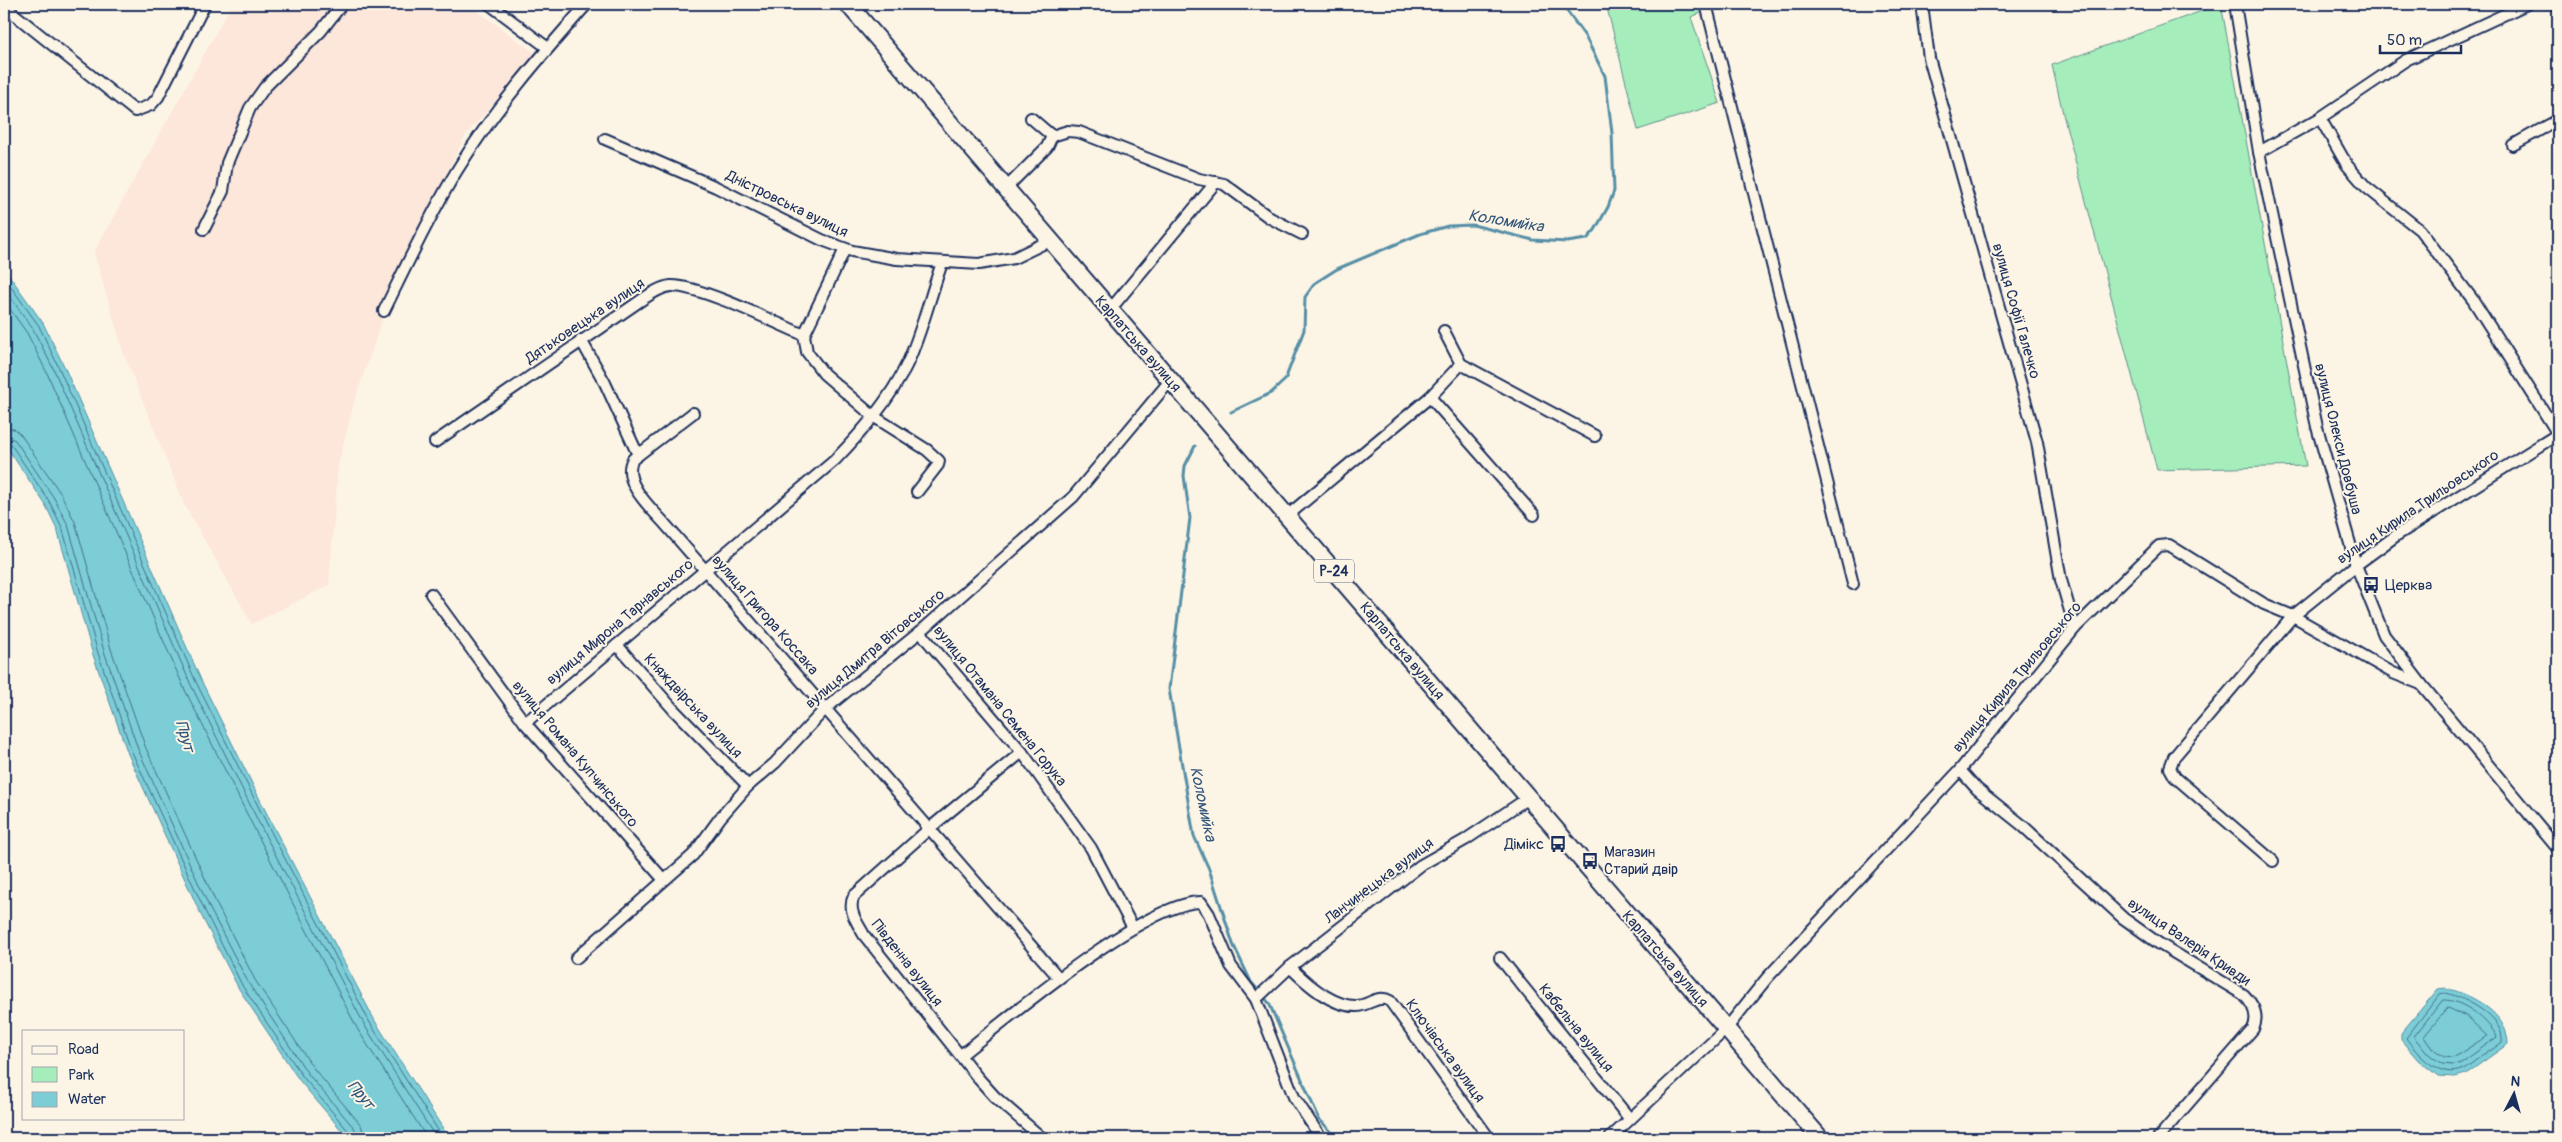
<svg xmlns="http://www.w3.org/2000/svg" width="2562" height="1142" viewBox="0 0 2562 1142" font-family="Pangolin,sans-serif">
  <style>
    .built { fill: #fde6da }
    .green { fill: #a5edba; stroke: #608e8c }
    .water { fill: #7ccdd6; stroke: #558ea6 }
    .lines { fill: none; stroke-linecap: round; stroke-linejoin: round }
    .shore { stroke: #426e8e; stroke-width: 1 }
    .stream { stroke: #558ea6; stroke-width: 3 }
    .street-casing { stroke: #1b2f5e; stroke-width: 14 }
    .primary-casing { stroke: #1b2f5e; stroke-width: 20 }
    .street { stroke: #fcf5e5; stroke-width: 10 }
    .primary { stroke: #fcf5e5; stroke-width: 16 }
    .labels { text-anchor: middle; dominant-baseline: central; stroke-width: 4; stroke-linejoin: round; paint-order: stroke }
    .shield { fill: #fcf5e5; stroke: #5e6a86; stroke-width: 1 }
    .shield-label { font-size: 14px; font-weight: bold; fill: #1b2f5e }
    .street-label { font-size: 15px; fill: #1b2f5e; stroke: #fcf5e5 }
    .poi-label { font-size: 15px; fill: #1b2f5e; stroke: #fcf5e5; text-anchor: start }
    .water-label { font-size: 16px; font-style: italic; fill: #33567c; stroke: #fcf5e5 }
  </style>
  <rect width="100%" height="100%" fill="#fcf5e5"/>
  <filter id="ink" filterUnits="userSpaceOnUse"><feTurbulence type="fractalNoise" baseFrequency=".02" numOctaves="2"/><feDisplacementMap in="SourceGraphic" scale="10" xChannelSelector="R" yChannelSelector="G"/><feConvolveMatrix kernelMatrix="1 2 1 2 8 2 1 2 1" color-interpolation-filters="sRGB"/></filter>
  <g filter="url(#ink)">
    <!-- built -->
    <polygon class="built" points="232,4 468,4 536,54 465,136 400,267 355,399 338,465 329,585 252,624 184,504 124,354 94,252"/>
    <!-- green -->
    <g class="green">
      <polygon points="1606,4 1724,4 1691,17 1720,103 1638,130"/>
      <polygon points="2221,4 2306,466 2157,470 2064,118 2052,65"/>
    </g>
    <!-- water -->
    <g class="water">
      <polygon points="4,268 43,323 64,366 201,680 271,822 375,1021 449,1138 348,1138 299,1080 239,989 201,915 128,754 93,655 57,529 45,504 4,443"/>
      <path d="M2446,988C2473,995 2508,1014 2508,1044L2466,1074L2455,1077L2438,1076L2418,1060L2401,1040V1033L2438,989Z"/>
    </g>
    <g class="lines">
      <!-- shore -->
      <g class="shore">
        <polyline points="4,277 39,326 59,368 196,682 267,824 370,1023 443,1138"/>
        <polyline points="4,288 33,329 54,370 191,685 261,827 365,1026 436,1138"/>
        <polyline points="4,301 27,333 47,373 184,688 255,830 358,1030 427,1138"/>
        <polyline points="4,427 14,429 21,435 61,494 75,522 111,649 145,746 218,907 255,980 314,1069 361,1125 365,1138"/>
        <polyline points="4,435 15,440 54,498 68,525 104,651 138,749 211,911 249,984 308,1074 355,1129 358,1138"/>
        <polyline points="4,441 10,443 49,501 62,527 98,653 132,752 206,913 243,987 303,1077 350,1133 351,1138"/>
        <path d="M2446,993C2466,998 2505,1018 2502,1042C2494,1049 2485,1054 2476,1060C2472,1063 2468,1067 2463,1069C2440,1080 2418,1055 2406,1038L2440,994Z"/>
        <path d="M2443,1000C2463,999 2489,1021 2497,1037L2461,1063L2453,1065L2442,1064L2426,1052L2414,1037Z"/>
        <polygon points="2448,1008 2466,1016 2487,1036 2453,1058 2444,1057 2431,1047 2424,1037"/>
      </g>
      <!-- stream -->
      <g class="stream">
        <polyline points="1231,412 1271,393 1285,380 1304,330 1305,297 1315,283 1337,269 1420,234 1448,226 1473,225 1533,240 1567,242 1587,239 1595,230 1608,207 1614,191 1612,133 1605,76 1585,36 1562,4"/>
        <polyline points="1195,446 1185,466 1184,476 1190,518 1169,689 1194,836 1209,869 1233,944 1251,982 1269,1003 1319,1119 1337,1138"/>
      </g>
      <!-- street casing -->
      <g class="street-casing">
        <g id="street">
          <polyline points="489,4 548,48"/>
          <polyline points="1706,4 1853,584"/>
          <polyline points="1922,4 1929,58 2037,442 2061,580 2075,628"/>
          <polyline points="2235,4 2259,152 2317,427 2356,565 2384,635 2422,685 2558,849"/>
          <polyline points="2557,4 2558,7"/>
          <polyline points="4,6 135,111 151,105 158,97 205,4"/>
          <polyline points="1031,118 1052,136 1068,131 1079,132 1199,179 1224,184 1270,218 1302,234"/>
          <polyline points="605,139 716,187 822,240 852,251 897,259 979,264 1014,258 1049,241"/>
          <polyline points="2513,145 2558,120"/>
          <polyline points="2259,152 2320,118 2406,60 2527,4"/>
          <polyline points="1005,189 1047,147 1052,136"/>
          <polyline points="204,229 223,191 227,163 250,108 265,87 321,31 342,4"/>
          <path d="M384,311C407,264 429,217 456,172C493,111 540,57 587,4"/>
          <polyline points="1109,311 1216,182"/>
          <polyline points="1444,331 1461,364 1595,436"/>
          <polyline points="804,335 845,249"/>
          <polyline points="581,340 605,383 638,455"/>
          <polyline points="1430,397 1534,515"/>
          <path d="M693,413L633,459C620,481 652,509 665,524L1059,978"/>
          <path d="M435,442L640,301C649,295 660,287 671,286C699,285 776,323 804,335L807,352L824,374L873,416L927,450L939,461L938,465L917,492"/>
          <polyline points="1287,516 1430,397 1461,364"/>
          <polyline points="431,594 525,723 664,880"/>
          <polyline points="920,632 1022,752 1091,848 1133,928"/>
          <polyline points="617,645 673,709 748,786"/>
          <path d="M525,723L835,460C862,432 890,400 907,364C922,332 930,296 942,263"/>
          <path d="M1022,752L930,828L854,896C847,910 857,922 864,935L978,1078L995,1097L1042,1138"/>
          <path d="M1960,770L1977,789L2022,825L2123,918L2158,943L2244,995C2254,1005 2259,1016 2253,1029L2158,1138"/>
          <polyline points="2273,861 2175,777 2170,768 2174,757 2293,616 2393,673 2421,684"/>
          <polyline points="576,958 693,855 720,818 748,786 775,763 825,709 920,632 1073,497 1169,382"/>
          <polyline points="1500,958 1629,1118"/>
          <path d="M1290,967C1306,983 1332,1007 1357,1006C1368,1006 1378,994 1390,1001L1489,1138"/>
          <polyline points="1256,999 1290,967 1421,865 1465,840 1528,798"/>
          <path d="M961,1055C1008,1018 1145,902 1201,902L1209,914L1231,966L1256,999L1294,1097L1321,1138"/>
          <polyline points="1610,1138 1726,1029 1767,978 1960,770 2075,628 2159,546 2169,545 2264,604 2293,616 2356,565 2397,535 2558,434 2473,300 2420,230 2366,187 2347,165 2320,118"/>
        </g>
      </g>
      <!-- primary casing -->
      <g class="primary-casing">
        <polyline id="primary" points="848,4 1820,1138"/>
      </g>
      <!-- street -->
      <use href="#street" class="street"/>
      <!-- primary -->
      <use href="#primary" class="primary"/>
    </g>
  </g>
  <!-- icons -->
  <defs>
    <g id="bus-bare" transform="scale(1.35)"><path d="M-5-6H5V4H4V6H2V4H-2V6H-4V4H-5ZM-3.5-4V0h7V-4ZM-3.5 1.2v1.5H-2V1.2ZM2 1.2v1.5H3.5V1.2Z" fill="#1b2f5e" stroke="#fcf5e5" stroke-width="2.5" paint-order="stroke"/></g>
  </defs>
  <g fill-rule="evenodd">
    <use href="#bus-bare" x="2371" y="585"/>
    <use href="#bus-bare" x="1558" y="844"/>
    <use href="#bus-bare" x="1590" y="861"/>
  </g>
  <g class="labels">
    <!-- shield labels -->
    <rect class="shield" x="1314" y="559.5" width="40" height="23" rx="4"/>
    <g class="shield-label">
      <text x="1334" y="571">Р-24</text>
    </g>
    <!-- street labels -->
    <g class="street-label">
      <text transform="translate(787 204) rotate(26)">Дністровська вулиця</text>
      <text transform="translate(2016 311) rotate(74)">вулиця Софії Галечко</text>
      <text transform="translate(585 321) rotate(-34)">Дятьковецька вулиця</text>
      <text transform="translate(1138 344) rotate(49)">Карпатська вулиця</text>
      <text transform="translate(2338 439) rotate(76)">вулиця Олекси Довбуша</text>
      <text transform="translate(2418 507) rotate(-34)">вулиця Кирила Трильовського</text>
      <text transform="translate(765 615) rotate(49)">вулиця Григора Коссака</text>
      <text transform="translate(620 622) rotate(-40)">вулиця Мирона Тарнавського</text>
      <text transform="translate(875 649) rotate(-40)">вулиця Дмитра Вітовського</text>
      <text transform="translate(1402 651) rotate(50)">Карпатська вулиця</text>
      <text transform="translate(2017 677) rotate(-50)">вулиця Кирила Трильовського</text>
      <text transform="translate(693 706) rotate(47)">Княждвірська вулиця</text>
      <text transform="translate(1000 706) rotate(51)">вулиця Отамана Семена Горука</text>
      <text transform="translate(575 754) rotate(50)">вулиця Романа Купчинського</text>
      <text transform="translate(1379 881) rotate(-37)">Ланчинецька вулиця</text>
      <text transform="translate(2189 942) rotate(34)">вулиця Валерія Кривди</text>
      <text transform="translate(1665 959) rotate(49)">Карпатська вулиця</text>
      <text transform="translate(907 963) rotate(52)">Південна вулиця</text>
      <text transform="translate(1576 1028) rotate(51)">Кабельна вулиця</text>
      <text transform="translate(1445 1051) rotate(54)">Ключівська вулиця</text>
    </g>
    <!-- poi labels -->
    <g class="poi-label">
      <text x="2385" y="585">Церква</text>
      <text x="1544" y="844" text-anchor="end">Дімікс</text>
      <text x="1604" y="852">Магазин<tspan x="1604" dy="17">Старий двір</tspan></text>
    </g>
    <!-- water labels -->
    <g class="water-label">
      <text transform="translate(1506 221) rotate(9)">Коломийка</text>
      <text transform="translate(185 736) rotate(74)">Прут</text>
      <text transform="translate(1203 804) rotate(78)">Коломийка</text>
      <text transform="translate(361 1095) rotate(50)">Прут</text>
    </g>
  </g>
  <!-- margin -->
  <rect width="2562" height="1142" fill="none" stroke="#fcf5e5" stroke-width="20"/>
  <rect x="10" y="10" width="2542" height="1122" fill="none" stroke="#1b2f5e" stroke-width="2" filter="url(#ink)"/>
  <!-- legend -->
  <rect x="22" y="1030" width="162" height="90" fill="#fcf5e5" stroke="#a2a6af"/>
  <rect x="32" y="1046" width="25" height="8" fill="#fcf5e5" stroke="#a2a6af"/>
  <text x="68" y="1054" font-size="15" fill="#1b2f5e">Road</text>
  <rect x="32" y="1067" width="25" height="15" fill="#a5edba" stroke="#a2a6af"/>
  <text x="68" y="1080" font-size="15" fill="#1b2f5e">Park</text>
  <rect x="32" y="1092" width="25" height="15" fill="#7ccdd6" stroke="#a2a6af"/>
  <text x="68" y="1104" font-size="15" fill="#1b2f5e">Water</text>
  <!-- north arrow -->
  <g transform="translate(2514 1094) rotate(6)" stroke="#fcf5e5" stroke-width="4" paint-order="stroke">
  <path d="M0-4L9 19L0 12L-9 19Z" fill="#1b2f5e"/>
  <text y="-8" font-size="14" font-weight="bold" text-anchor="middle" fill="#1b2f5e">N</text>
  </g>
  <!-- scale -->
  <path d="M2380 45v8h81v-8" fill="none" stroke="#1b2f5e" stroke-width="2.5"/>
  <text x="2387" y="45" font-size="15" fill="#1b2f5e" stroke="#fcf5e5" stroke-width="4" paint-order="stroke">50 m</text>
</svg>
